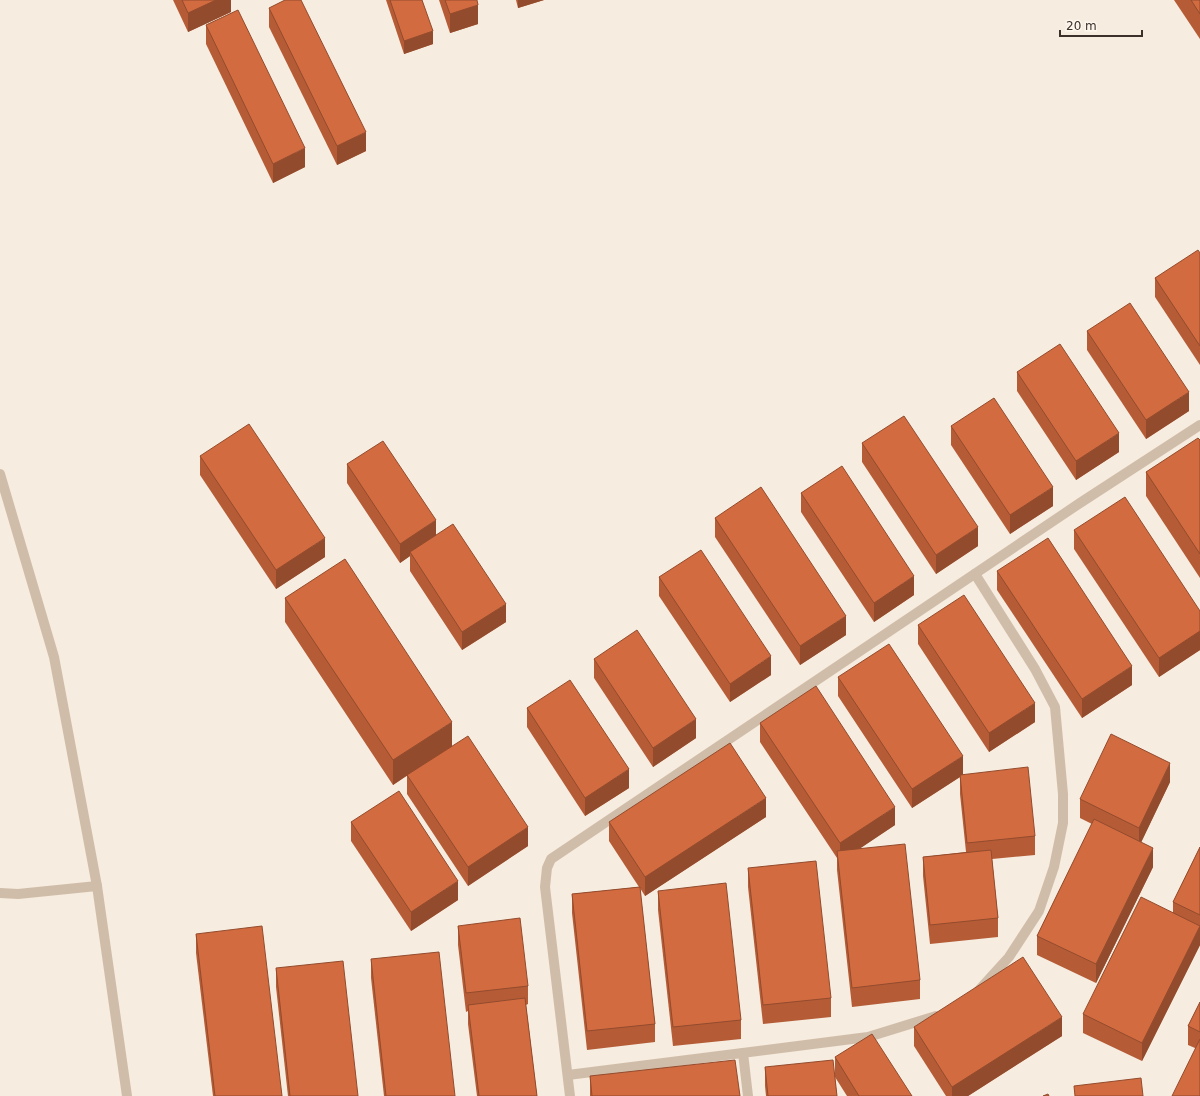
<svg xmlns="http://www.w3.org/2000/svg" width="1200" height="1096" viewBox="0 0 1200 1096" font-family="'DejaVu Sans',sans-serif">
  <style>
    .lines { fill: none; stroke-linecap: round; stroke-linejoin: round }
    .minor { stroke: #d0bda9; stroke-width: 10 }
    .wall { fill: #b55c37 }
    .shaded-wall { fill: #934b2d }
    .building { fill: #d26b40; stroke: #934b2d }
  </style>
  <rect width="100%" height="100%" fill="#f6ecdf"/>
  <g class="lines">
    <!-- minor -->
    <g class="minor">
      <polyline points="0,474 54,657 97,886 127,1096"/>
      <polyline points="975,574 1035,669 1055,707 1063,794 1063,823 1054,867 1039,911 1009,957 979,990"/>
      <polyline points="0,893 18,894 97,886"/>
      <polyline points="743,1053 748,1096"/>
      <polyline points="568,1075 868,1037 936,1016"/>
      <polyline points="570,1096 545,887 547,868 551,859 1080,503 1200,425"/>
    </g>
  </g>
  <!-- wall -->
  <g class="wall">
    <polygon points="173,0 231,0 231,12 188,32"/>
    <polygon points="386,0 422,0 433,44 404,54"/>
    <polygon points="439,0 477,0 478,24 450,33"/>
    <polygon points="516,0 544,0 518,8"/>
    <polygon points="1174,0 1200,0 1200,39"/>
    <polygon points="269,8 366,151 337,165 269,27"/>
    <polygon points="206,25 305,167 273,183 206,44"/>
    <polygon points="1200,253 1200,365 1155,297 1155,278"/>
    <polygon points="1087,331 1189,411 1146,439 1087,350"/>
    <polygon points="1017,372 1119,452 1076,480 1017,391"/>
    <polygon points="951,426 1053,506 1010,534 951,445"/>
    <polygon points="1200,440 1200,578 1146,496 1146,472"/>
    <polygon points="862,443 978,546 936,574 862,462"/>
    <polygon points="200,456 325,557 276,589 200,475"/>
    <polygon points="347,464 436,535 506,622 462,650 410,571 410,556 400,563 347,483"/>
    <polygon points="801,493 914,595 874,622 801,512"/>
    <polygon points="715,518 846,635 800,665 715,537"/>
    <polygon points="1074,530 1200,611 1200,650 1159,677 1074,549"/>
    <polygon points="997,571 1132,685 1082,718 997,590"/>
    <polygon points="659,577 771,675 730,702 659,596"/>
    <polygon points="285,598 452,746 528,846 468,886 407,794 407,775 393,785 285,622"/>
    <polygon points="918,625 1035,722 989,752 918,644"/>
    <polygon points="594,659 696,738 653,767 594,678"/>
    <polygon points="838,677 963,774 1035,836 1035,855 992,859 998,918 998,937 930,944 923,876 923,857 966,852 960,794 960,777 912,808 838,696"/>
    <polygon points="527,708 629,788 585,816 527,727"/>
    <polygon points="760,723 895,825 860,848 920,980 920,999 852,1007 837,870 837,858 760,742"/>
    <polygon points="1170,782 1141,842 1153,867 1096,983 1037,955 1037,936 1092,824 1080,818 1080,799"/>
    <polygon points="766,817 645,896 640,888 655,1024 655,1042 587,1050 572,913 572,894 639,887 609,841 609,822"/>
    <polygon points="351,822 458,900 411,931 351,841"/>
    <polygon points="1200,847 1200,945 1142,1061 1083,1033 1083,1014 1173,913 1173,902"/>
    <polygon points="748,868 831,998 831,1017 763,1024 748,887"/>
    <polygon points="658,891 741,1020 741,1039 673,1046 658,910"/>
    <polygon points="458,926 528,986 528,1004 526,1005 537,1096 477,1096 468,1024 468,1011 466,1012 458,945"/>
    <polygon points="196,934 282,1096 213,1096 196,953"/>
    <polygon points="371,959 455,1096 384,1096 371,978"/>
    <polygon points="276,968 358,1096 288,1096 276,987"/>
    <polygon points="1200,1002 1200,1096 1195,1048 1188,1045 1188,1026"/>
    <polygon points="914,1027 1062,1036 968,1096 946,1096 914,1046"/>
    <polygon points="835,1057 912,1096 847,1096 835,1077 837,1096 766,1096 765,1086 765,1067 835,1075"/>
    <polygon points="590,1076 740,1096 590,1096"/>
  </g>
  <!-- shaded-wall -->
  <g class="shaded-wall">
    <polygon points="216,0 231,0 231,12 188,32 188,13"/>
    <polygon points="518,0 544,0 518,8"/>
    <polygon points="478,5 478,24 450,33 450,14"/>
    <polygon points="433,31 433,44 404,54 404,41"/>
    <polygon points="366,132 366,151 337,165 337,146"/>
    <polygon points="305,148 305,167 273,183 273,164"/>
    <polygon points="1189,392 1189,411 1146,439 1146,420"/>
    <polygon points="1119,433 1119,452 1076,480 1076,461"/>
    <polygon points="1053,487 1053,506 1010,534 1010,515"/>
    <polygon points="436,520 436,539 410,552 410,556 400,563 400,544"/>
    <polygon points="978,527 978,546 936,574 936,555"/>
    <polygon points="325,538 325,557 276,589 276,570"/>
    <polygon points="914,576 914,595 874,622 874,603"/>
    <polygon points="506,604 506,622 462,650 462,632"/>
    <polygon points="846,616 846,635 800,665 800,646"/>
    <polygon points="1200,631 1200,650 1159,677 1159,658"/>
    <polygon points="771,656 771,675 730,702 730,684"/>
    <polygon points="1132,666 1132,685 1082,718 1082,699"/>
    <polygon points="1035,703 1035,722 989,752 989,733"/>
    <polygon points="696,719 696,738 653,767 653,748"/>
    <polygon points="452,722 452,746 393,785 393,760"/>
    <polygon points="963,756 963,775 912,808 912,789"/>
    <polygon points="1170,763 1170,782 1139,847 1139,828"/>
    <polygon points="629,769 629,788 585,816 585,798"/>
    <polygon points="766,798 766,817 645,896 645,877"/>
    <polygon points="895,807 895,825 840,862 840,843"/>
    <polygon points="528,827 528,846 468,886 468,867"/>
    <polygon points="1153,848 1153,867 1096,983 1096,964"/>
    <polygon points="458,881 458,900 411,931 411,912"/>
    <polygon points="1200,926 1200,945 1142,1061 1142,1043"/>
    <polygon points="1062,1017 1062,1036 968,1096 952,1096 952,1087"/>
  </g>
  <!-- building -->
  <g class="building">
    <polygon points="182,0 216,0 188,13"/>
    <polygon points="285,0 301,0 366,132 337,146 269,8"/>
    <polygon points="390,0 422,0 433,31 404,41"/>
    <polygon points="445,0 477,0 478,5 450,14"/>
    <polygon points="1191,0 1200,0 1200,14"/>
    <polygon points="238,10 305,148 273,164 206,25"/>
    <polygon points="1198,250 1200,253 1200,346 1155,278"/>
    <polygon points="1130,303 1189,392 1146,420 1087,331"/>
    <polygon points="1060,344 1119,433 1076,461 1017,372"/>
    <polygon points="994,398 1053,487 1010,515 951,426"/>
    <polygon points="904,416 978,527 936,555 862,443"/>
    <polygon points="249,424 325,538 276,570 200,456"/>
    <polygon points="1198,438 1200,440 1200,554 1146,472"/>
    <polygon points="383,441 436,520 400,544 347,464"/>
    <polygon points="842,466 914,576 874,603 801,493"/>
    <polygon points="761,487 846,616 800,646 715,518"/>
    <polygon points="1125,497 1200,611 1200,631 1159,658 1074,530"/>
    <polygon points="453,524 506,604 462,632 410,552"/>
    <polygon points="1048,538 1132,666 1082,699 997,571"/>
    <polygon points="701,550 771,656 730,684 659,577"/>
    <polygon points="345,559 452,722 393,760 285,598"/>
    <polygon points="964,595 1035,703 989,733 918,625"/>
    <polygon points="637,630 696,719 653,748 594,659"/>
    <polygon points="889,644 963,756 912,789 838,677"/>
    <polygon points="570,680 629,769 585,798 527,708"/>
    <polygon points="816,686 895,807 840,843 760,723"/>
    <polygon points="1111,734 1170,763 1139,828 1080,799"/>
    <polygon points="468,736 528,827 468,867 407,775"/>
    <polygon points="730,743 766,798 645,877 609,822"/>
    <polygon points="1028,767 1035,836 967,843 960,775"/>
    <polygon points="399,791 458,881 411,912 351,822"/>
    <polygon points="1094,819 1153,848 1096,964 1037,936"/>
    <polygon points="905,844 920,980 852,988 837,851"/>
    <polygon points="1200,847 1200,915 1173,902"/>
    <polygon points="991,850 998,918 930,925 923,857"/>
    <polygon points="816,861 831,998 763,1005 748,868"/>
    <polygon points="726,883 741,1020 673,1027 658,891"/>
    <polygon points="640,887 655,1024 587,1031 572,894"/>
    <polygon points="1141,897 1200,926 1142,1043 1083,1014"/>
    <polygon points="520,918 528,986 466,993 458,926"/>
    <polygon points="262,926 282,1096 215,1096 196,934"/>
    <polygon points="439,952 455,1096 386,1096 371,959"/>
    <polygon points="1023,957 1062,1017 952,1087 914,1027"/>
    <polygon points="343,961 358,1096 290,1096 276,968"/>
    <polygon points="525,998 537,1096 479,1096 468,1005"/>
    <polygon points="1200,1002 1200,1032 1188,1026"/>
    <polygon points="872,1034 912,1096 859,1096 835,1057"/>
    <polygon points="1200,1039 1200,1096 1172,1096"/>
    <polygon points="735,1060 740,1096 592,1096 590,1076"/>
    <polygon points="833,1060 837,1096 768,1096 765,1067"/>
    <polygon points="1141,1078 1143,1096 1075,1096 1074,1086"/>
    <polygon points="1048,1094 1049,1096 1043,1096"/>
  </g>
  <!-- scale -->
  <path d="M1060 30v6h82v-6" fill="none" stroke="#3c302a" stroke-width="2"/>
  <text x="1066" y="30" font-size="12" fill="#3c302a" stroke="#fcf6ed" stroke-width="3" paint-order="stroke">20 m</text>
</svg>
